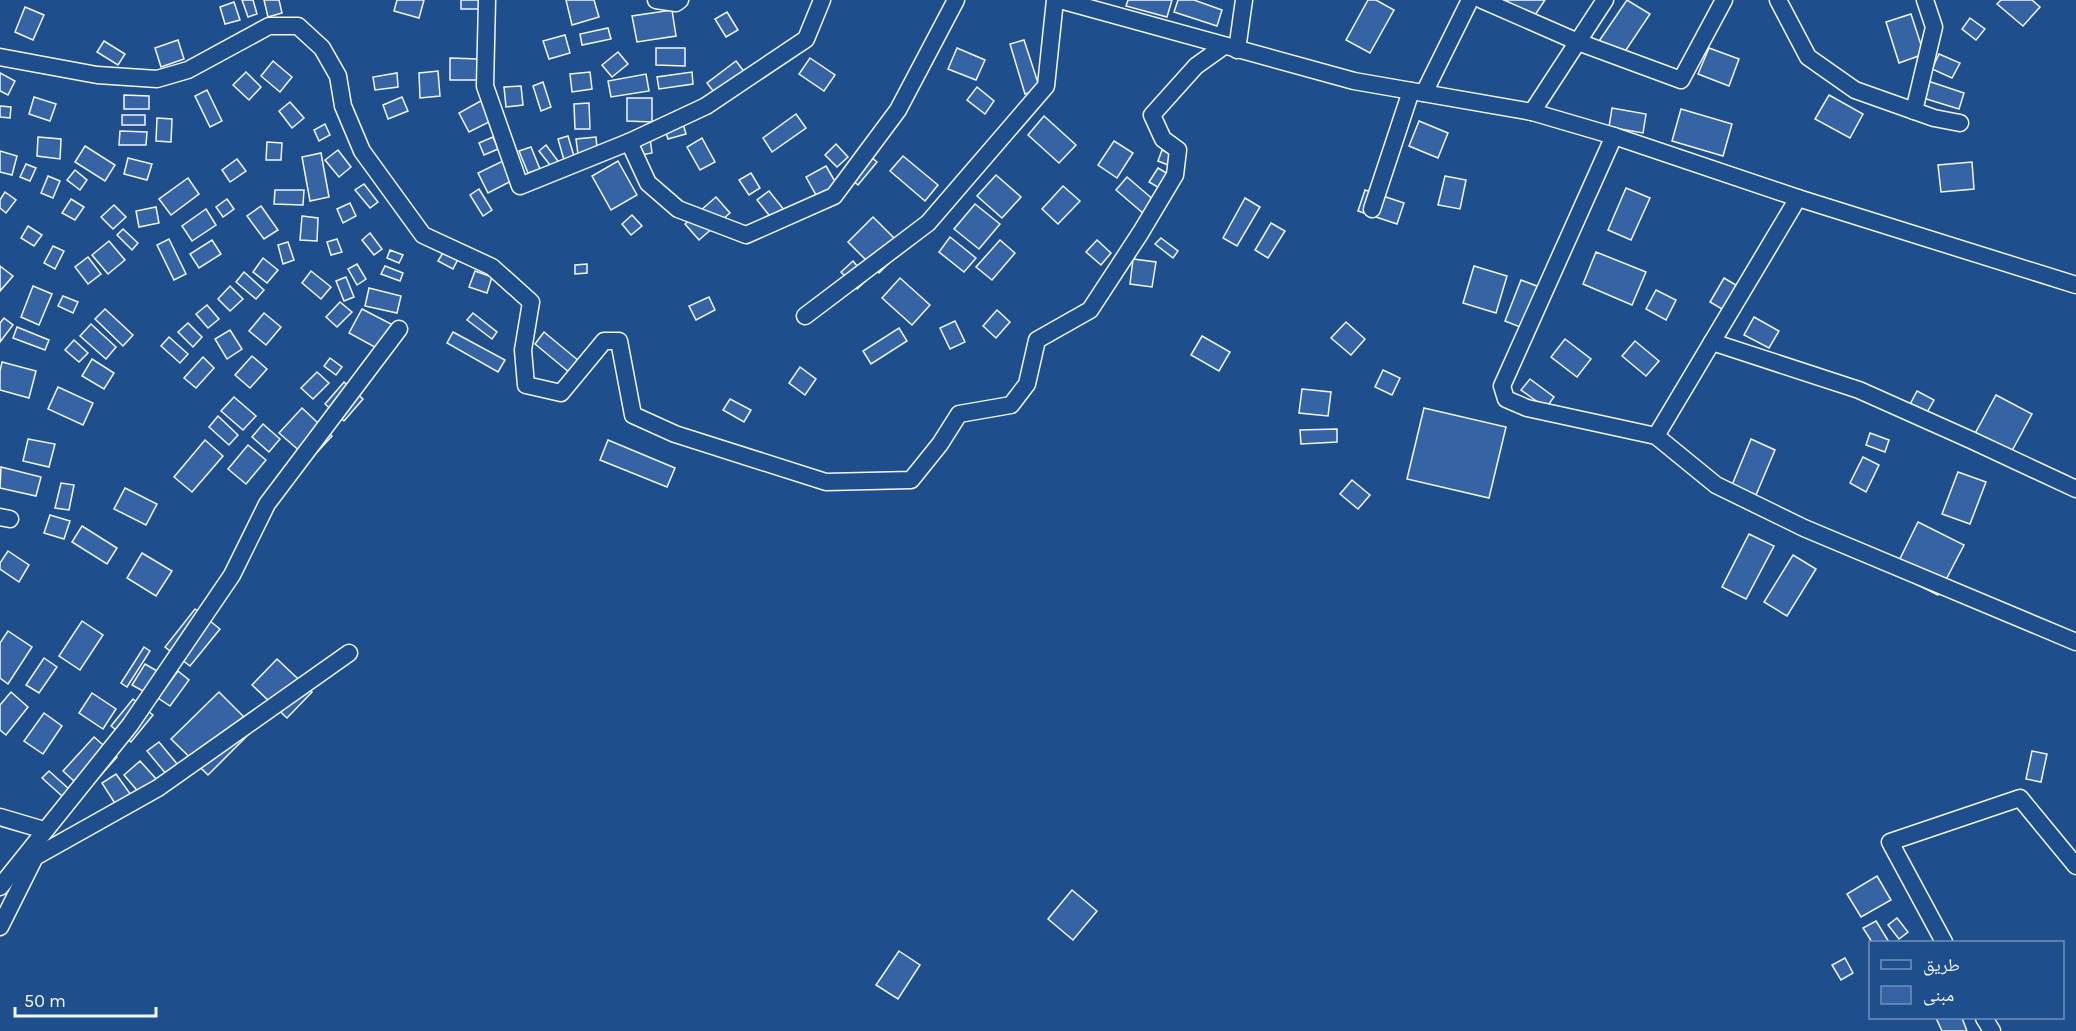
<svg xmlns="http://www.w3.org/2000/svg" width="2076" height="1031" viewBox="0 0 2076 1031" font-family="Karla,'Noto Naskh Arabic',sans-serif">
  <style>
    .building { fill: #3563a3; stroke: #f2f6ff; stroke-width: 1.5 }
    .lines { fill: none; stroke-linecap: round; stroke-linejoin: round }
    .minor-casing { stroke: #f2f6ff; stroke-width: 19 }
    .minor { stroke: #1f4e8c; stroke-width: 16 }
  </style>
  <rect width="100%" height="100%" fill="#1f4e8c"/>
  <!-- building -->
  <g class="building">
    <polygon points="242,0 253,0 257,14 248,17"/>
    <polygon points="264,0 279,0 282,13 268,17"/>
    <polygon points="397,0 424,0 419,18 394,11"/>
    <rect x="461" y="0" width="20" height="9"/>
    <polygon points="566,0 594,0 599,17 572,25"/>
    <polygon points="1128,0 1172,0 1167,17 1126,6"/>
    <polygon points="1178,0 1194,0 1222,10 1217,26 1174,12"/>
    <polygon points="1368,0 1376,0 1394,10 1370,53 1346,40"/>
    <polygon points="1504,0 1545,0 1531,21 1502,3"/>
    <polygon points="1627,0 1650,14 1620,59 1597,44"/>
    <polygon points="2001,0 2032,0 2040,7 2023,26 1997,4"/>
    <polygon points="234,2 240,20 225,24 220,7"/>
    <polygon points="25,7 44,15 33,40 15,32"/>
    <polygon points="672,10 676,36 637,42 632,16"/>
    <polygon points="727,12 738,30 726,37 715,19"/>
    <polygon points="1911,14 1924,54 1899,63 1886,22"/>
    <polygon points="1970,18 1985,29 1976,40 1962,29"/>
    <polygon points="608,28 611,39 582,45 580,34"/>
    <polygon points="565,35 570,53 549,59 543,41"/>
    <polygon points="178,40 184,59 161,67 155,48"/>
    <polygon points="1024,40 1040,89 1025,94 1010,44"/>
    <polygon points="104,41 125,54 118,65 97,52"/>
    <polygon points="656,48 685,48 685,66 656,65"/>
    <polygon points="957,48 985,60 976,80 948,69"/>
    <polygon points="1709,48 1739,59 1729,86 1698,74"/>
    <polygon points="618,52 628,64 612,77 602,65"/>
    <polygon points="1939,54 1960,63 1952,78 1932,69"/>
    <polygon points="450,58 478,59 478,80 450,80"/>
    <polygon points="810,58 835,75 824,91 799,74"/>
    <polygon points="273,61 292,77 280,92 261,76"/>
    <polygon points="736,61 749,78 720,100 707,83"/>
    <polygon points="438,71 440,96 420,98 419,73"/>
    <polygon points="246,72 261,87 249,100 233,85"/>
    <polygon points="590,72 592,89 572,92 570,74"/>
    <polygon points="692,72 693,84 659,89 657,77"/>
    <polygon points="0,73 15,81 8,95 0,91"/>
    <polygon points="397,73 398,87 375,90 373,77"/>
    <polygon points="646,74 649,91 611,97 608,81"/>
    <polygon points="1925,80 1964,93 1959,109 1920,97"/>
    <polygon points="543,82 551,107 541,111 533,86"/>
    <polygon points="521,86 523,105 506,107 504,87"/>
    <polygon points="977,87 994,101 985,114 967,100"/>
    <polygon points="207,90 222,121 210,127 195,96"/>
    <polygon points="124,95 149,96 149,109 124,109"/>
    <polygon points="1829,95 1863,114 1850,138 1815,119"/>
    <polygon points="34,97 56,104 50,121 29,114"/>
    <polygon points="402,97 408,111 388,119 383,105"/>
    <polygon points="486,98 497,118 469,132 459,113"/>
    <polygon points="627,98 652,98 652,122 627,121"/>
    <polygon points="290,102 304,118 292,128 279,111"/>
    <polygon points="589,103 590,129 575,129 574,104"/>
    <polygon points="0,106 11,107 10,118 0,117"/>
    <polygon points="1612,108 1646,114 1643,133 1609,127"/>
    <polygon points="1681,109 1732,124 1723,156 1672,141"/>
    <polygon points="796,114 806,128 772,152 763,138"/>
    <rect x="122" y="115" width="23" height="10"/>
    <polygon points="1044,116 1076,145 1059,163 1028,135"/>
    <polygon points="681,117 686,134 668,139 663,123"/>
    <polygon points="157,118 172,119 171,142 156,141"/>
    <polygon points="1419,121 1448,133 1438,158 1409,146"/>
    <polygon points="325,124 330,135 319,141 314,130"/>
    <polygon points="120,131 147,132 146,145 119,145"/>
    <polygon points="649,131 652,153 636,156 632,134"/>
    <polygon points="568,136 574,156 564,160 558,139"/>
    <polygon points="38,137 61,139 60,159 37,156"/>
    <polygon points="493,137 498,149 484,155 479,143"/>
    <polygon points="596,137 598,159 579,162 576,139"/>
    <polygon points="702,138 715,162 700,170 687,147"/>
    <polygon points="1114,141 1133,153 1117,178 1098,165"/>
    <polygon points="267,142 282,143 281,160 266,160"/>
    <polygon points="836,144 848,157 837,167 825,155"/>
    <polygon points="546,145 561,165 554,170 539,151"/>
    <polygon points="85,146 115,165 105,181 75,162"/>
    <polygon points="531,147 540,169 528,173 519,151"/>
    <polygon points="338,150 351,167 339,177 325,160"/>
    <polygon points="1162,150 1172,155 1168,165 1158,161"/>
    <polygon points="0,151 17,156 12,175 0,172"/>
    <polygon points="864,151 877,162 858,185 845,174"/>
    <polygon points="321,153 329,197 310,201 302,157"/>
    <polygon points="903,156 938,185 925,201 890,171"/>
    <polygon points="128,158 152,164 147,180 124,174"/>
    <polygon points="237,159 246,171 230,182 222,170"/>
    <polygon points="505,160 515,179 488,193 478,173"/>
    <polygon points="618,161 637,195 611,210 592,176"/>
    <polygon points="1972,162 1974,189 1941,192 1938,165"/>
    <polygon points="26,164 36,168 30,181 20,177"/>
    <polygon points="826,166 840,190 820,202 806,177"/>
    <polygon points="1158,168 1170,175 1161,189 1149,182"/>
    <polygon points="75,170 87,180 80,190 67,180"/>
    <polygon points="751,173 760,188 749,195 739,180"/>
    <polygon points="996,175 1021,197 1002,218 977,196"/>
    <polygon points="48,176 60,181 53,198 41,193"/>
    <polygon points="1445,176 1466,180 1460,209 1438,205"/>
    <polygon points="1127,177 1155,201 1144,214 1116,190"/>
    <polygon points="188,178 199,194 171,215 159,199"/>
    <polygon points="364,184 378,202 370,208 355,190"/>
    <polygon points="1063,186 1080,201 1058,224 1042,209"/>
    <polygon points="1626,188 1650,198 1631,240 1608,230"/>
    <polygon points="479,189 492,210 483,216 470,195"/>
    <polygon points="275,190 304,190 303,205 274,204"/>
    <polygon points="1365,190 1404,203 1397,224 1358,211"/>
    <polygon points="769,191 785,211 773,220 757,200"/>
    <polygon points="5,192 16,200 6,213 0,208 0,200"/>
    <polygon points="716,197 730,213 699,240 685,224"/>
    <polygon points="1245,198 1260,207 1237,246 1223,238"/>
    <polygon points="71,199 84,207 75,220 62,213"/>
    <polygon points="227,199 234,209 223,217 216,207"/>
    <polygon points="350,203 356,216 343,223 337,209"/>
    <polygon points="975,204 1000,224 979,249 954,229"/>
    <polygon points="114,205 126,217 113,229 101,217"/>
    <polygon points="261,206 278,230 264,239 247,216"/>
    <polygon points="156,207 159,223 139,227 136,211"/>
    <polygon points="206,209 216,225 192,241 182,226"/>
    <polygon points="632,215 642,226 631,235 622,224"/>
    <polygon points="302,216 318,218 317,241 300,240"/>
    <polygon points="873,217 904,248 879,273 848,242"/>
    <polygon points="1271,223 1285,231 1268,258 1255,250"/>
    <polygon points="28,226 42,235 34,246 21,238"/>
    <polygon points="123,229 138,243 132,250 117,235"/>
    <polygon points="370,233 382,249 374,255 362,240"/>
    <polygon points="950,237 976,258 964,272 939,252"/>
    <polygon points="1161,238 1178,251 1173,258 1155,244"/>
    <polygon points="169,239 186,274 174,280 157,245"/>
    <polygon points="337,239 342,252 331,255 327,242"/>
    <polygon points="212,240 221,254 199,268 190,254"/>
    <polygon points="1000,240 1015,253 992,280 976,267"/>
    <polygon points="1097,240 1111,253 1101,265 1086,252"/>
    <polygon points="109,241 125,260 108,274 92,255"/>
    <polygon points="288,242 294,260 283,264 278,245"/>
    <polygon points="53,246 64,251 55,269 44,263"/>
    <polygon points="390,250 403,255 399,263 387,258"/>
    <polygon points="444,251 458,259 453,269 438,261"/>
    <polygon points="1596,252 1646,272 1632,305 1583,284"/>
    <polygon points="88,257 101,274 88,284 75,267"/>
    <polygon points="263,258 278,270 267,283 253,272"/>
    <polygon points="1133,259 1156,262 1152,287 1130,284"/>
    <polygon points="853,261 868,279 857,289 841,272"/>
    <polygon points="357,264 366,279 357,285 348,269"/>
    <polygon points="587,264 587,273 575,274 575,265"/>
    <polygon points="0,266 13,276 0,291"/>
    <polygon points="385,266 403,273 400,281 381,274"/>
    <polygon points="1474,266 1507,276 1496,313 1463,303"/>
    <polygon points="311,271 331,287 321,299 302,283"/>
    <polygon points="475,271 492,277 487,293 469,287"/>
    <polygon points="244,272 264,290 256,299 236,282"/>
    <polygon points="346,277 354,297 344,301 336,281"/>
    <polygon points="900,278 930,305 912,325 882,298"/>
    <polygon points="1724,278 1746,291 1732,315 1710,302"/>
    <polygon points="1521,280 1550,291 1533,332 1505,321"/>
    <polygon points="33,286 52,294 39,325 21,317"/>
    <polygon points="230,286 243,299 230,311 218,299"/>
    <polygon points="369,288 401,296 397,313 365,306"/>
    <polygon points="1656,290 1676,300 1666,320 1646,309"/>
    <polygon points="63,296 78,302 73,313 58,306"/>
    <polygon points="709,297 715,310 696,320 689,306"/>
    <polygon points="340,302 352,312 337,327 326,317"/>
    <polygon points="207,305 219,319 208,328 196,314"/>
    <polygon points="105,309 133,335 123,346 95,319"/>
    <polygon points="362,309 395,326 382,351 349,333"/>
    <polygon points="997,310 1010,322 996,338 983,326"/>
    <polygon points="264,313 281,327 266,345 249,331"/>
    <polygon points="473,313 497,332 492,339 467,320"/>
    <polygon points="1754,317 1779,331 1769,348 1744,335"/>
    <polygon points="4,318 13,325 0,342 0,323"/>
    <polygon points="955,321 965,342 950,349 940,328"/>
    <polygon points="1346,322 1365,339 1351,355 1331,338"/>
    <polygon points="188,323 202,337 193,347 178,332"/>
    <polygon points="91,324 116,347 106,359 80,336"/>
    <polygon points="17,327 49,340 45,350 13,338"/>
    <polygon points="899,328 907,341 871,364 863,351"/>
    <polygon points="230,330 242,349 227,359 215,339"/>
    <polygon points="453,332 505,360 498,372 447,343"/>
    <polygon points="544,332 579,361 570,373 535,344"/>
    <polygon points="1202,336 1230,352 1219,371 1191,355"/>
    <polygon points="169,337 188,354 180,363 161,346"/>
    <polygon points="1565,339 1591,359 1577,377 1551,357"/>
    <polygon points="74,340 88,353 79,362 65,350"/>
    <polygon points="1635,341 1659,361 1646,376 1622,356"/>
    <polygon points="252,356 267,369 250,388 235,375"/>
    <polygon points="203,357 214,368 196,388 184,378"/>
    <polygon points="330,358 342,367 336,375 324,366"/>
    <polygon points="92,359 114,373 104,389 82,376"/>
    <polygon points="2,362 36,371 29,398 0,390 0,371"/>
    <polygon points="800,367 816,379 805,395 789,383"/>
    <polygon points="1383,370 1400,378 1392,395 1375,387"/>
    <polygon points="317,372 329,383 313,399 301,388"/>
    <polygon points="1530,379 1554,397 1546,408 1521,390"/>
    <polygon points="344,382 363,399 344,421 325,404"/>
    <polygon points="58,387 93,403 83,425 48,409"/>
    <polygon points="1302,389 1331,392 1328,416 1299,413"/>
    <polygon points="1917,391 1934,400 1922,421 1906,412"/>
    <polygon points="1996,395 2032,414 2008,458 1972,439"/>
    <polygon points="234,397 256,416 243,430 221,411"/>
    <polygon points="730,399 751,410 744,422 723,410"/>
    <polygon points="302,408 332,436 310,460 279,433"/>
    <polygon points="1424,408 1506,427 1489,498 1407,479"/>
    <polygon points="218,416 238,435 229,445 209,427"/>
    <polygon points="263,424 280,439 269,452 252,437"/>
    <polygon points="1337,429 1337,442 1301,444 1300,430"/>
    <polygon points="1870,433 1889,440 1885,452 1866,445"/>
    <polygon points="28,439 55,444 49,467 23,461"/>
    <polygon points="1751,439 1775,450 1756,495 1732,485"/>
    <polygon points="205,440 223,456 192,492 174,477"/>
    <polygon points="608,440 675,468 667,487 600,460"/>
    <polygon points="248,445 266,460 246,484 228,469"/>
    <polygon points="1863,457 1879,465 1866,492 1850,483"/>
    <polygon points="1,467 41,477 36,496 0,488"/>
    <polygon points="1958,472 1986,482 1970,524 1942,514"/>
    <polygon points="1352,480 1370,495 1358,509 1340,494"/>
    <polygon points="61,483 74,485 69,510 55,508"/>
    <polygon points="125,488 157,504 146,525 114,509"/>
    <polygon points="50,515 70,521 64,539 44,533"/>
    <polygon points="1918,522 1964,545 1938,595 1893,573"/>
    <polygon points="82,526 117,548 107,564 72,542"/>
    <polygon points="1749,534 1774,546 1746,599 1722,587"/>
    <polygon points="8,551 29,565 19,582 0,569 0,563"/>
    <polygon points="142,553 172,571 156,596 127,578"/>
    <polygon points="1793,555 1816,569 1787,616 1764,602"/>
    <polygon points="195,609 220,629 190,666 165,647"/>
    <polygon points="82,621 103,635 80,670 59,656"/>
    <polygon points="8,631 32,647 8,684 0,678 0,643"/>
    <polygon points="144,647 150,651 127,687 121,683"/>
    <polygon points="44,658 57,667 39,693 26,685"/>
    <polygon points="277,659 312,692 287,718 252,685"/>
    <polygon points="145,664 164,675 152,696 132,685"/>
    <polygon points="178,671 189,680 170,706 158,698"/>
    <polygon points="11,692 28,707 6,735 0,730 0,705"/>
    <polygon points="219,692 255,728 208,775 171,739"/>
    <polygon points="92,693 116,709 103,729 79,713"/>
    <polygon points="133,699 153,715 131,742 111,726"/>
    <polygon points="44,713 62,726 43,754 24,741"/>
    <polygon points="94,737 117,757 86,792 63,771"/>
    <polygon points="159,742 178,765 167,775 147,751"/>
    <polygon points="2032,751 2047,754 2041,782 2026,779"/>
    <polygon points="140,761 158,781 141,795 124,775"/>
    <polygon points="49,771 69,789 62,796 42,778"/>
    <polygon points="116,774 131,795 116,805 102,783"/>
    <polygon points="1877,876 1891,900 1861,917 1847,894"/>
    <polygon points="1072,890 1097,911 1073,940 1048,919"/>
    <polygon points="1897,918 1908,932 1899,939 1888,925"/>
    <polygon points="1876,921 1889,942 1872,942 1863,928"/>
    <polygon points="899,951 920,965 898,999 876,985"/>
    <polygon points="1845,958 1853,973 1841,980 1832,965"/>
    <polygon points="1936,1018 1962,1018 1967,1031 1942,1031"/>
  </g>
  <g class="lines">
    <!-- minor casing -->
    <g class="minor-casing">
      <g id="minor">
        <polyline points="487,0 485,86 520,186 629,142 706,106 806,39 822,0"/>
        <polyline points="656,0 676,3 680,0"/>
        <polyline points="1060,0 1354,81 1532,112 1614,136 1798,198 2076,285"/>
        <polyline points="1482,0 1578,42 1681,80 1724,0"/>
        <polyline points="1778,0 1808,57 1855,90 1934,118 1960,123"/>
        <polyline points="1237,50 1244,0"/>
        <polyline points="0,57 97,75 157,79 188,70 269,26 298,26 322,48 338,76 343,106 362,151 423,235 492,267 531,302 523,350 526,385 561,393 604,341 619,341 633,415 675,434 826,482 911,480 940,444 959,414 1011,405 1027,384 1037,340 1090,310 1141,232 1175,175 1178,150 1163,139 1152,115 1196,66 1224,46"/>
        <polyline points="1424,93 1470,0"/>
        <polyline points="1914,111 1934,27 1925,0"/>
        <polyline points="1532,112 1605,0"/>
        <polyline points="1614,136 1502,386 1506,399 1527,408 1656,436"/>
        <polyline points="629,142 648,183 678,209 746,235 834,196 898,110 956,0"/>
        <polyline points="1798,198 1656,436 1716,485 1804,528 2076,642"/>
        <polyline points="1372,209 1411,91"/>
        <polyline points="805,316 928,223 1046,86 1055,0"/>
        <polyline points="1712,342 1859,390 1971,440 2076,489"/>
        <polyline points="0,517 10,519"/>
        <polyline points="0,817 44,830"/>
        <polyline points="0,887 130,725 232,575 267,504 399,329"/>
        <polyline points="0,927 35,857 158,788 349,653"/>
        <polyline points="1944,942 1890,842 2020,798 2076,866"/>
        <polyline points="1984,1018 1992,1031"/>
      </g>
    </g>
    <!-- minor -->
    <use href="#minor" class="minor"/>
  </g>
  <!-- legend -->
  <rect x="1869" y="941" width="195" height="78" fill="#1f4e8c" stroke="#7391ba" stroke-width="1.5"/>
  <rect x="1881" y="960" width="30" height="9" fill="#1f4e8c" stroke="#7391ba" stroke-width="1.5"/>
  <text x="1923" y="971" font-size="18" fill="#f2f6ff">طريق</text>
  <rect x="1881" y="986" width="30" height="18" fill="#3563a3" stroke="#7391ba" stroke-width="1.5"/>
  <text x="1923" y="1001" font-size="18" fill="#f2f6ff">مبنى</text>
  <!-- scale -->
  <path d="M15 1007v9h141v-9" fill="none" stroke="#f2f6ff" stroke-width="3"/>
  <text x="24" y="1007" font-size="18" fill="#f2f6ff" stroke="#1f4e8c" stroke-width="4.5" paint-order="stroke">50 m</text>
</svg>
